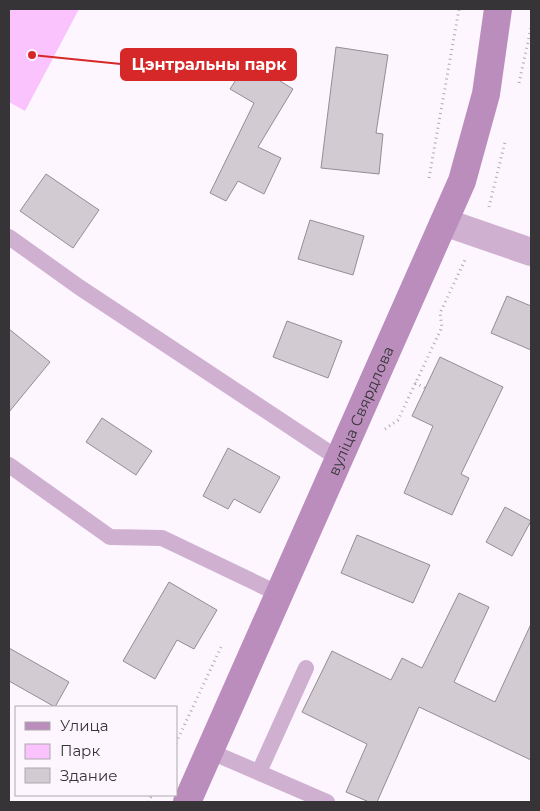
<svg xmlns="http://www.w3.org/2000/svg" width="540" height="811" viewBox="0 0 540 811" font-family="Montserrat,sans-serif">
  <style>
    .green { fill: #fac3fd }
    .building { fill: #d2cbd2; stroke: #948d94 }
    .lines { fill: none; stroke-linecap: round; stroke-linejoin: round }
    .path { stroke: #afaab0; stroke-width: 3; stroke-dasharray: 1 4; stroke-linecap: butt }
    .service { stroke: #cfb0d1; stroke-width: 16 }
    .minor { stroke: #cfb0d1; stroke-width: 28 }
    .secondary { stroke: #ba8dbc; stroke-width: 28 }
    .labels { text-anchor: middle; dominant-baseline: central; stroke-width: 5; stroke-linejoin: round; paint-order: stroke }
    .street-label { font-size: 15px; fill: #363436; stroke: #fdf6fe }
    .leader { fill: none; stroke: #d62828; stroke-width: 2 }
    .callout-dot { fill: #d62828; stroke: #fdf6fe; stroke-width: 2 }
    .callout { fill: #d62828; stroke: #d62828; stroke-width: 2 }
    .callout-label { font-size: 16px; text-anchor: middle; font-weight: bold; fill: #fff }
  </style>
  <rect width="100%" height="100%" fill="#fdf6fe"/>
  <!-- green -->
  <polygon class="green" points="9,9 79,9 25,111 9,102"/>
  <!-- building -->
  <g class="building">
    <polygon points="336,47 388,55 376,133 383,134 379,174 321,168"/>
    <polygon points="248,61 293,89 258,147 281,158 264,194 238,181 226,201 210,193 254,103 230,89"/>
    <polygon points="46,174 99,210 73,248 20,211"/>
    <polygon points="310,220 364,236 353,275 298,259"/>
    <polygon points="507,296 531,306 531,350 491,333"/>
    <polygon points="287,321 342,341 328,378 273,357"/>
    <polygon points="9,329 50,362 9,412"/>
    <polygon points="440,357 503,387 461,474 469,478 452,515 404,493 433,426 412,416"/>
    <polygon points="102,418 152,451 136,475 86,442"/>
    <polygon points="228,448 280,477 260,513 234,499 228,509 203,496"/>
    <polygon points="505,507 531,521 512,556 486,542"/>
    <polygon points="357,535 430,565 413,603 341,573"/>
    <polygon points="169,582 217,610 194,649 177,640 155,679 123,661"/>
    <polygon points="459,593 489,607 454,682 495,702 531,624 531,760 419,707 377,802 369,802 346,792 367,744 302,712 332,651 391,680 402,658 422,668"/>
    <polygon points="9,648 69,682 55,707 9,681"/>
  </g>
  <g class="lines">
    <!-- path -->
    <g class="path">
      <polyline points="519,83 531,28"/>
      <polyline points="429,178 459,9"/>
      <polyline points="489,207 505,142"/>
      <polyline points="415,383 425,388"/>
      <polyline points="385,429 398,420 442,327 440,313 465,260"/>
      <polyline points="176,743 221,647"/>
      <polyline points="148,802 152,795"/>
    </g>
    <!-- service -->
    <g class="service">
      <polyline points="9,237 79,287 339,459"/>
      <polyline points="9,465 110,537 162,538 279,594"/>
      <polyline points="209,751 327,802"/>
      <polyline points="259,772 306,668"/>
    </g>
    <!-- minor -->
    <polyline class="minor" points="444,222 531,252"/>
    <!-- secondary -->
    <path class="secondary" id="s1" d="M187,802L462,181L486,94L498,9"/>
  </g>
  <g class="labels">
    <!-- street labels -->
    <g class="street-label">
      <text stroke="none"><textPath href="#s1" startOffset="428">вуліца Свярдлова</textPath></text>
    </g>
  </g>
  <!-- callouts -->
  <path class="leader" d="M32 55L121 64"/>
  <circle class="callout-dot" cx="32" cy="55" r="5"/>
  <rect class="callout" x="121" y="49" width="175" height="31" rx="5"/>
  <g class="callout-label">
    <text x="209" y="70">Цэнтральны парк</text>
  </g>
  <!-- border -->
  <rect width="540" height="811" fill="none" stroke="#363436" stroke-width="20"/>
  <!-- legend -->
  <rect x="15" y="706" width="162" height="90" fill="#fdf6fe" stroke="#ada8ae"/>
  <rect x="25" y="722" width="25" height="8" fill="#ba8dbc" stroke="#ada8ae"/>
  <text x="60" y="731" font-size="15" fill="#363436">Улица</text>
  <rect x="25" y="744" width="25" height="15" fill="#fac3fd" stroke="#ada8ae"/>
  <text x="60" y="756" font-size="15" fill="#363436">Парк</text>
  <rect x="25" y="768" width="25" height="15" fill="#d2cbd2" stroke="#ada8ae"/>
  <text x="60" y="781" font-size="15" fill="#363436">Здание</text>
</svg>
